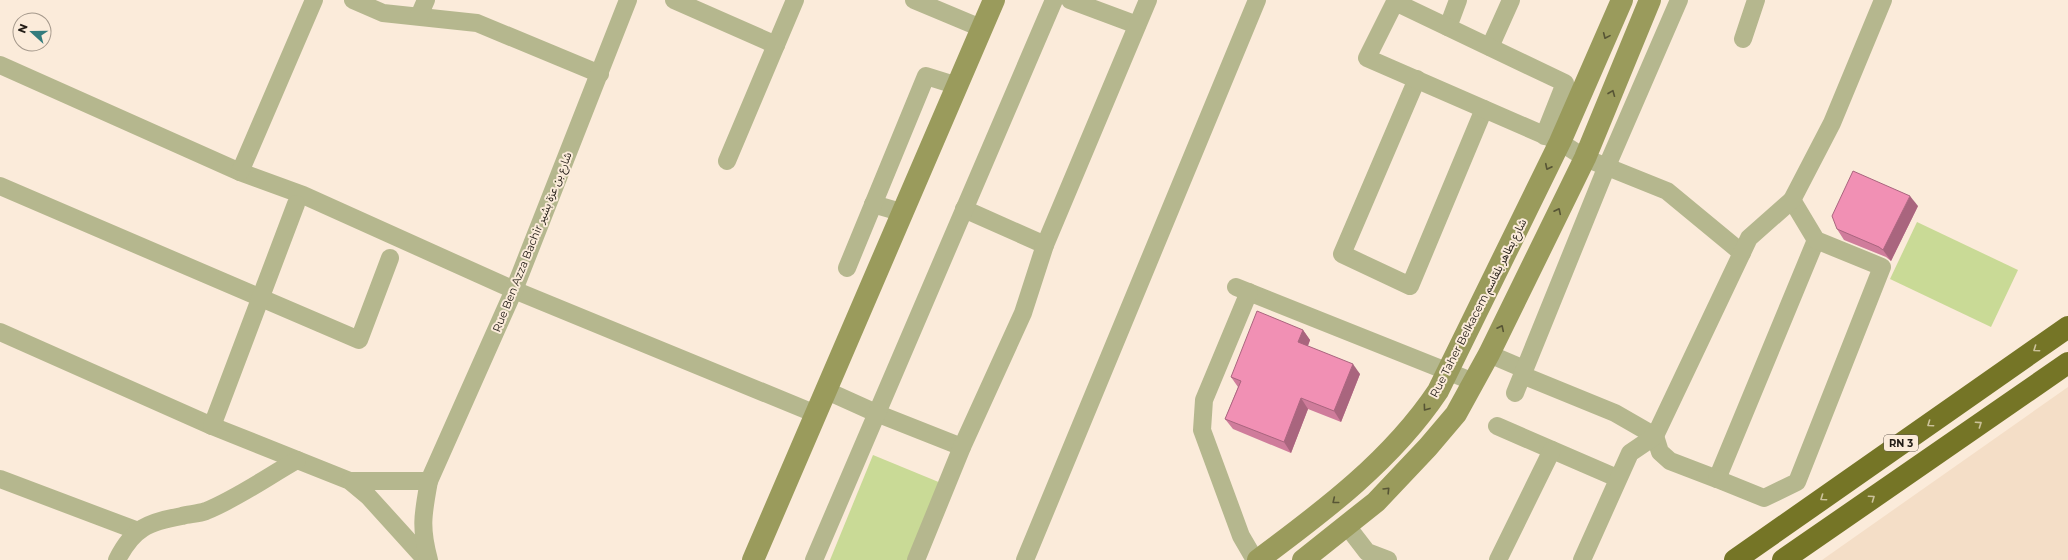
<svg xmlns="http://www.w3.org/2000/svg" width="2068" height="560" viewBox="0 0 2068 560" font-family="Montserrat,'Noto Sans Arabic',sans-serif">
  <style>
    .built { fill: #f4dec7 }
    .green { fill: #c9da96 }
    .lines { fill: none; stroke-linecap: round; stroke-linejoin: round }
    .street { stroke: #b5b78e; stroke-width: 18 }
    .secondary { stroke: #9a9b5c; stroke-width: 22 }
    .highway { stroke: #757526; stroke-width: 22 }
    .wall { fill: #cf7c9b }
    .shaded-wall { fill: #a9657e }
    .building { fill: #f190b4; stroke: #a9657e }
    .oneway { stroke: #575535 }
    .oneway2 { stroke: #ccc29b }
    .labels { text-anchor: middle; dominant-baseline: central; stroke-width: 4; stroke-linejoin: round; paint-order: stroke }
    .shield { fill: #fbebda; stroke: #625950; stroke-width: 1 }
    .shield-label { font-size: 10px; font-weight: bold; fill: #211b15 }
    .street-label { font-size: 11px; fill: #211b15; stroke: #fbebda }
  </style>
  <rect width="100%" height="100%" fill="#fbebda"/>
  <!-- built -->
  <polygon class="built" points="2068,387 2068,560 1822,560"/>
  <!-- green -->
  <g class="green">
    <polygon points="1917,222 2018,270 1991,327 1890,279"/>
    <polygon points="873,455 941,483 910,560 830,560"/>
  </g>
  <g class="lines">
    <!-- street -->
    <g class="street">
      <polyline points="353,0 383,13 477,23 600,74"/>
      <polyline points="674,0 776,45"/>
      <polyline points="914,0 981,28"/>
      <polyline points="1070,0 1137,25"/>
      <polyline points="419,16 426,0"/>
      <polyline points="1448,27 1458,0"/>
      <polyline points="1743,39 1756,0"/>
      <polyline points="1490,47 1511,0"/>
      <polyline points="0,65 240,172 303,195 514,290 816,414"/>
      <polyline points="1417,79 1342,254 1410,286 1484,109"/>
      <polyline points="1544,136 1565,83 1395,2 1367,58 1560,142 1585,158 1667,191 1742,253"/>
      <polyline points="727,161 795,0"/>
      <polyline points="240,172 314,0"/>
      <polyline points="0,186 359,340 390,258"/>
      <polyline points="873,204 904,213"/>
      <polyline points="964,209 1045,245"/>
      <polyline points="847,268 926,76 958,86"/>
      <polyline points="1236,287 1474,382"/>
      <polyline points="1249,292 1204,400 1202,430 1241,536 1255,560"/>
      <polyline points="0,332 212,426 350,481 368,496 426,560"/>
      <polyline points="1489,354 1524,369"/>
      <polyline points="1522,375 1615,413 1655,436 1660,452 1670,461 1717,479 1816,240"/>
      <polyline points="825,390 876,413 962,447"/>
      <polyline points="1515,393 1607,166 1679,0"/>
      <polyline points="212,426 296,204"/>
      <polyline points="1497,426 1617,478"/>
      <polyline points="0,479 138,531"/>
      <polyline points="1717,479 1764,498 1797,482 1882,267 1816,240 1792,200"/>
      <polyline points="350,481 429,481 514,290 628,0"/>
      <path d="M429,481C423,514 420,527 429,560"/>
      <polyline points="1347,526 1367,552 1388,560"/>
      <path d="M117,560C133,528 148,522 182,516C189,514 198,514 206,511C238,498 267,477 297,460"/>
      <polyline points="814,560 1054,0"/>
      <polyline points="916,560 962,447 1023,313 1045,245 1148,0"/>
      <polyline points="1025,560 1257,0"/>
      <polyline points="1498,560 1552,450"/>
      <polyline points="1582,560 1630,453 1655,436 1749,238 1792,200 1832,123 1883,0"/>
    </g>
    <!-- secondary -->
    <g class="secondary">
      <polyline points="753,560 994,0"/>
      <path d="M1258,560C1324,511 1392,460 1438,391L1560,142L1622,0"/>
      <polyline points="1303,560 1376,502 1428,447 1456,414 1489,354 1585,158 1650,0"/>
    </g>
    <!-- highway -->
    <g class="highway">
      <polyline points="1735,560 2068,327"/>
      <polyline points="1783,560 2068,363"/>
    </g>
  </g>
  <!-- wall -->
  <g class="wall">
    <polygon points="1918,206 1891,261 1886,257 1844,240 1837,229"/>
    <polygon points="1303,330 1310,340 1308,346 1360,374 1341,422 1308,409 1291,453 1233,429 1225,419 1238,387 1231,377"/>
  </g>
  <!-- shaded-wall -->
  <g class="shaded-wall">
    <polygon points="1910,196 1918,206 1891,261 1883,250"/>
    <polygon points="1303,330 1310,340 1305,353 1298,342"/>
    <polygon points="1353,364 1360,374 1341,422 1334,411"/>
    <polygon points="1301,398 1308,409 1291,453 1284,442"/>
  </g>
  <!-- building -->
  <g class="building">
    <polygon points="1853,171 1910,196 1883,250 1879,247 1837,229 1832,216"/>
    <polygon points="1257,311 1303,330 1298,342 1353,364 1334,411 1301,398 1284,442 1225,419 1241,381 1231,377"/>
  </g>
  <!-- one-way arrows -->
  <defs><path id="oneway-chevron" d="M-2-3.5L2.5 0L-2 3.5" fill="none" stroke-width="1.6" stroke-linecap="round" stroke-linejoin="round"/></defs>
  <g class="oneway">
    <use href="#oneway-chevron" transform="translate(1606 36) rotate(114)"/>
    <use href="#oneway-chevron" transform="translate(1612 93) rotate(-68)"/>
    <use href="#oneway-chevron" transform="translate(1548 167) rotate(116)"/>
    <use href="#oneway-chevron" transform="translate(1558 211) rotate(-64)"/>
    <use href="#oneway-chevron" transform="translate(1501 328) rotate(-64)"/>
    <use href="#oneway-chevron" transform="translate(1426 408) rotate(126)"/>
    <use href="#oneway-chevron" transform="translate(1387 490) rotate(-46)"/>
    <use href="#oneway-chevron" transform="translate(1335 501) rotate(141)"/>
  </g>
  <g class="oneway2">
    <use href="#oneway-chevron" transform="translate(2036 349) rotate(145)"/>
    <use href="#oneway-chevron" transform="translate(1930 424) rotate(145)"/>
    <use href="#oneway-chevron" transform="translate(1979 424) rotate(-34)"/>
    <use href="#oneway-chevron" transform="translate(1823 498) rotate(145)"/>
    <use href="#oneway-chevron" transform="translate(1872 498) rotate(-35)"/>
  </g>
  <g class="labels">
    <!-- shield labels -->
    <rect class="shield" x="1884" y="435" width="34" height="16" rx="3"/>
    <g class="shield-label">
      <text x="1901" y="443">RN 3</text>
    </g>
    <!-- street labels -->
    <g class="street-label">
      <text transform="translate(532 242) rotate(-68)">Rue Ben Azza Bachir شارع بن عزة بشير</text>
      <text transform="translate(1478 308) rotate(-63)">Rue Taher Belkacem شارع بطاهر بلقاسم</text>
    </g>
  </g>
  <!-- north arrow -->
  <g transform="translate(32 32) rotate(291)"><circle r="19" fill="#fbebda" stroke="#a4988b"/>
  <path d="M0-3L7 15L0 10L-7 15Z" fill="#337c7d"/>
  <text y="-6" font-size="11" font-weight="bold" text-anchor="middle" fill="#211b15">N</text>
  </g>
</svg>
